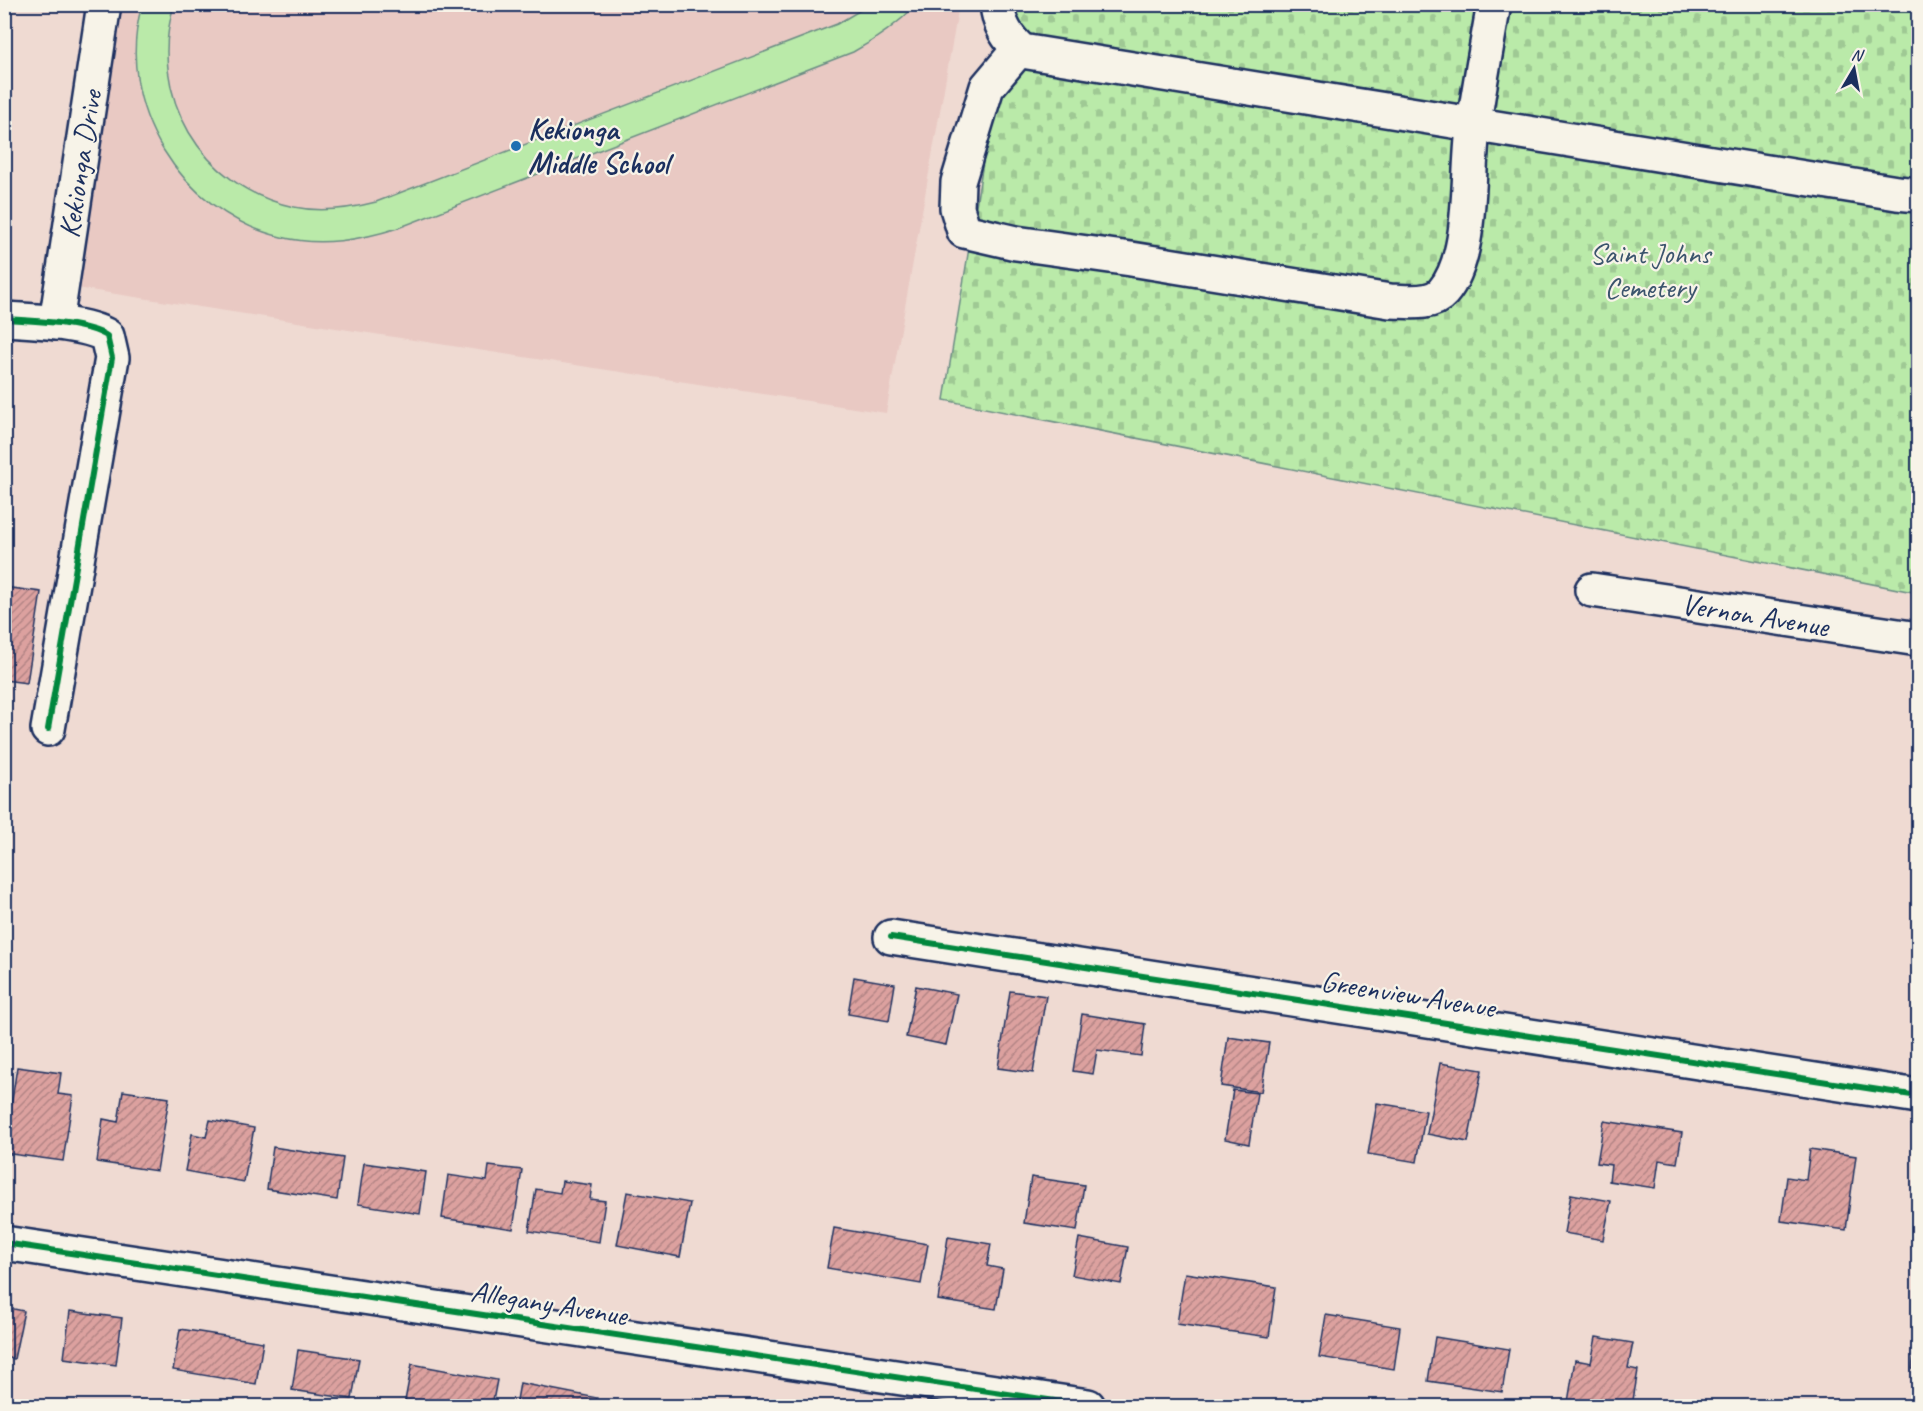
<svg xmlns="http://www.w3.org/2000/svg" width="1923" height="1411" viewBox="0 0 1923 1411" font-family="Caveat,sans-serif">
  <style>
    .built { fill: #e9c9c3 }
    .cemetery { fill: url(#cemetery-stones); stroke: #6a8c84; stroke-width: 1.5 }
    .garden { fill: #baeaa9; stroke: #6a8c84; stroke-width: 1.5 }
    .building { fill: url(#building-hatch); stroke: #1b2f5e; stroke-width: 1.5 }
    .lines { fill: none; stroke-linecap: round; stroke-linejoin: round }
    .minor-casing { stroke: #1b2f5e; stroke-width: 38 }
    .minor { stroke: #f7f3e8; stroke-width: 33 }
    .cycleway-casing { stroke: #f7f3e8; stroke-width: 10 }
    .cycleway { stroke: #00873e; stroke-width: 6 }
    .poi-dot { fill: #1f6fb2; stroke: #f7f3e8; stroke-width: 2 }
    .labels { text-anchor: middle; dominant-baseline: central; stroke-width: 4.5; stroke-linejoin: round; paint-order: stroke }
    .poi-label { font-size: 30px; font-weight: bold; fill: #1b2f5e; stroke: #f7f3e8; text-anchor: start }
    .street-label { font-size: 30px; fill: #1b2f5e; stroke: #f7f3e8 }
    .park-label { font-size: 30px; fill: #3b546d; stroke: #f7f3e8 }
  </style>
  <defs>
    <pattern id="cemetery-stones" width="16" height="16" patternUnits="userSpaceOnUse" patternTransform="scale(1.5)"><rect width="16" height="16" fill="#baeaa9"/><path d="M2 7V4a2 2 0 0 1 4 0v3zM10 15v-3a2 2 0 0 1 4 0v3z" fill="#9fc994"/></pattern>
    <pattern id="building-hatch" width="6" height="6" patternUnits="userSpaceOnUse" patternTransform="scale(1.5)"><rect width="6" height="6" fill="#dca19f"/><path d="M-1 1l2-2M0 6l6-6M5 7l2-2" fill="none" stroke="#b28485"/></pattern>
  </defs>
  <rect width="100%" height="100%" fill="#efdad2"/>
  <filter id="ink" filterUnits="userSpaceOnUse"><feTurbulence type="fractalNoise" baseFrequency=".0167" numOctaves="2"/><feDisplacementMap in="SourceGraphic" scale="12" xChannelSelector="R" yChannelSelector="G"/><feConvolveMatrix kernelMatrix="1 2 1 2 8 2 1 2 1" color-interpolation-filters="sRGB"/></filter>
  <g filter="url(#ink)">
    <!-- built -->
    <polygon class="built" points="121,5 959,5 886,413 77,288"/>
    <!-- cemetery -->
    <polygon class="cemetery" points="1009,5 1918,5 1918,593 944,400"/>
    <!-- garden -->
    <path class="garden" d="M142,5H174C147,94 201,188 294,207C322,213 349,209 376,202L837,24L869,5H916C897,25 877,39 853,52L398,228C360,240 321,247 281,237C181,213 113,105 142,5Z"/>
    <!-- building -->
    <g class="building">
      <polygon points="4,587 41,592 27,683 4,680"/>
      <polygon points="854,977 895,984 889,1021 848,1014"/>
      <polygon points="916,986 957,994 946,1045 906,1037"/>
      <polygon points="1010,991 1046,996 1033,1073 998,1068"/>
      <polygon points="1082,1014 1145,1024 1141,1056 1097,1050 1093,1074 1073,1071"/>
      <polygon points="1228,1037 1269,1043 1261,1092 1221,1086"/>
      <polygon points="1440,1063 1482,1070 1468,1142 1427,1134"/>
      <polygon points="17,1067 61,1073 58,1094 73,1096 63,1161 4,1153"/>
      <polygon points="1233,1090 1257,1093 1249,1144 1225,1139"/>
      <polygon points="123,1091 169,1098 157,1171 97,1162 103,1119 118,1122"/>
      <polygon points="1377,1103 1426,1111 1417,1162 1368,1154"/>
      <polygon points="210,1120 254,1128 244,1182 185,1171 192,1134 206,1137"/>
      <polygon points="1604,1121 1682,1133 1677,1163 1659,1160 1655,1188 1609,1181 1611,1165 1597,1163"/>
      <polygon points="273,1147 343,1158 337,1200 267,1189"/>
      <polygon points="1810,1149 1856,1156 1846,1230 1781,1221 1787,1177 1806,1180"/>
      <polygon points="364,1163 426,1172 420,1214 358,1204"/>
      <polygon points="489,1166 522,1170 513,1229 442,1218 448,1175 487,1181"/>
      <polygon points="1031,1177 1084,1185 1077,1231 1024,1223"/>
      <polygon points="562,1181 592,1185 590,1199 605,1201 599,1242 529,1231 536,1189 560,1193"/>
      <polygon points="627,1192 690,1203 680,1257 617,1245"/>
      <polygon points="1571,1194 1611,1201 1603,1240 1564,1233"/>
      <polygon points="834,1228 928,1244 921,1284 827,1268"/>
      <polygon points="948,1237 991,1244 987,1266 1003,1269 996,1309 938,1300"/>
      <polygon points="1079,1238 1128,1247 1121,1284 1072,1275"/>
      <polygon points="1185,1273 1276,1287 1269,1337 1177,1324"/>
      <polygon points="4,1307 24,1311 14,1359 4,1357"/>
      <polygon points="70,1311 122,1318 116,1365 64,1358"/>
      <polygon points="1326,1315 1400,1327 1394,1369 1319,1357"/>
      <polygon points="180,1329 263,1342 256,1384 173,1370"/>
      <polygon points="1435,1337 1509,1349 1502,1392 1428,1381"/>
      <polygon points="1596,1337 1633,1343 1628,1368 1638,1370 1632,1406 1596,1406 1568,1402 1575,1360 1591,1363"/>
      <polygon points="1916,1337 1918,1337 1918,1370 1912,1369"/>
      <polygon points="298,1350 359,1359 352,1399 292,1390"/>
      <polygon points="412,1364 497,1380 492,1406 404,1406"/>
      <polygon points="520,1383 597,1398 595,1406 516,1406"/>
      <polygon points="635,1403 657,1406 635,1406"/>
    </g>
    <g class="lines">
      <!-- minor casing -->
      <g class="minor-casing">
        <g id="minor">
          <path d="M997,4C999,25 1007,38 1022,51L1897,193L1918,195"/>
          <path d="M1022,51L1014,55L987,87L958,182L957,208L964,231L1016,243L1131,259L1390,301C1406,301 1431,306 1443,292C1475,255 1466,170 1474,122C1480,83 1487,44 1494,4"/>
          <path d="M4,319C32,321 84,322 107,336L112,358L48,729"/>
          <polyline points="56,323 104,4"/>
          <polyline points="1592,590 1918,639"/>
          <polyline points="891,937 1918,1096"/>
          <polyline points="4,1243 1088,1406"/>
        </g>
      </g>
      <!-- minor -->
      <use href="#minor" class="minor"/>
      <!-- cycleway casing -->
      <g class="cycleway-casing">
        <g id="cycleway">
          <path d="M4,319C32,321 84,322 107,336L112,358L48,729"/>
          <polyline points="891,937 1918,1096"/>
          <polyline points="4,1243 1088,1406"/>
        </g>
      </g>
      <!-- cycleway -->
      <use href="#cycleway" class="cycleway"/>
    </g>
  </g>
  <!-- markers -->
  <circle class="poi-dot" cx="516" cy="146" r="6"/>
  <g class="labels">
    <!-- poi labels -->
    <g class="poi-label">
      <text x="528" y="129">Kekionga<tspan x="528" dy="34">Middle School</tspan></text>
    </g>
    <!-- street labels -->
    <g class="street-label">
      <text transform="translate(80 164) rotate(-81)">Kekionga Drive</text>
      <text transform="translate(1755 615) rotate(9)">Vernon Avenue</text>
      <text transform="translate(1408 994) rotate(9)">Greenview Avenue</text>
      <text transform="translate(549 1303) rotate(9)">Allegany Avenue</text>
    </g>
    <!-- park labels -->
    <g class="park-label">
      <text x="1650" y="253">Saint Johns<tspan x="1650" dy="34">Cemetery</tspan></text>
    </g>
  </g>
  <!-- margin -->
  <rect width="1923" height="1411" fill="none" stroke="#f7f3e8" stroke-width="24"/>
  <rect x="12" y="12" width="1899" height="1387" fill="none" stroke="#1b2f5e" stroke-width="2" filter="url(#ink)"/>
  <!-- north arrow -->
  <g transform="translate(1854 69) rotate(10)" stroke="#f7f3e8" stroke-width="4.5" paint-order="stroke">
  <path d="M0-4.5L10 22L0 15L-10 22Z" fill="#1b2f5e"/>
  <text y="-9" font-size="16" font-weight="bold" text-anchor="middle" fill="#1b2f5e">N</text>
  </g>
</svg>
